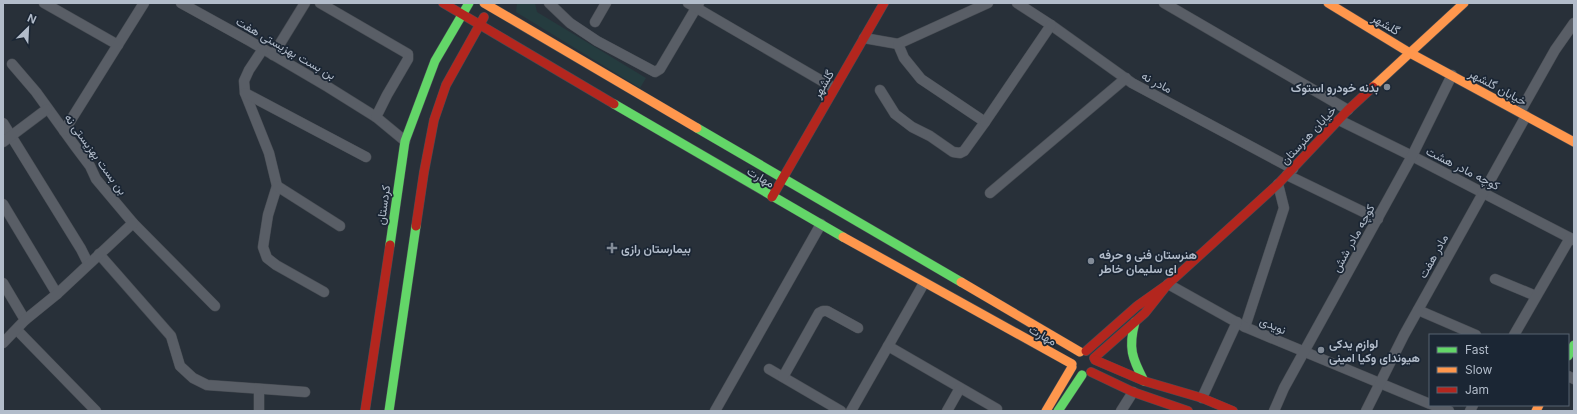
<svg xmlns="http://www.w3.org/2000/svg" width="1577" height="414" viewBox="0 0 1577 414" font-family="Inter,Vazirmatn,sans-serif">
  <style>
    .green { fill: #253c3f }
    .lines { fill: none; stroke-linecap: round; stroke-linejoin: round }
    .street-casing { stroke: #474c53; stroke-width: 11 }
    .fast-casing { stroke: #474c53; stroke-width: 10 }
    .slow-casing { stroke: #474c53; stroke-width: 10 }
    .jam-casing { stroke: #474c53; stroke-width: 10 }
    .street { stroke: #595e66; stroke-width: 10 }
    .fast { stroke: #63d668; stroke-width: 9 }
    .slow { stroke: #ff974d; stroke-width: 9 }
    .jam { stroke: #b3261e; stroke-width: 9 }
    .poi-dot { fill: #828b97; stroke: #1b2634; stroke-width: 1.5 }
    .labels { text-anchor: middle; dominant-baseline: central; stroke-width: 3.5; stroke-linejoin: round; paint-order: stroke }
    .street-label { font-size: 12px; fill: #b2bcca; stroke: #1b2634 }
    .poi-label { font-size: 12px; font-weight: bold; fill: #b2bcca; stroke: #1b2634; text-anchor: start }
  </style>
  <rect width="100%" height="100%" fill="#283039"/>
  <!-- green -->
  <polygon class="green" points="517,3 535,3 537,12 646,78 640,88 516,12"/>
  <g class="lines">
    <!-- street casing -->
    <g class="street-casing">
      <g id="street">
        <polyline points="44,3 118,45"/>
        <polyline points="181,3 248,40 328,87 376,117 405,141"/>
        <polyline points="320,3 408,54 408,59 387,95 376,117"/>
        <polyline points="549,3 570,23 597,41 655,72 660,69 699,3"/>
        <polyline points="688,3 834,88"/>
        <polyline points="1017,3 1051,25 1132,83 1293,169"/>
        <polyline points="1164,3 1348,110"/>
        <polyline points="595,22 606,3"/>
        <polyline points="864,38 898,44 988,3"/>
        <polyline points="263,49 249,70 244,81 245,93 269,153 277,186 268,215 263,247 267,258 276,265 324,292"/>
        <polyline points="273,55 305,3"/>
        <polyline points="12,64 36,92 75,146 90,166 96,179 133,223 215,306"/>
        <polyline points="880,90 895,114 912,127 930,136 953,152 960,153 964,151 985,122 921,79 904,58 898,44"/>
        <polyline points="245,93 366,157"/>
        <polyline points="1520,112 1555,50 1574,23"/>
        <polyline points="1339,120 1412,156 1574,240"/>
        <polyline points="985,122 1051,25"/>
        <polyline points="3,123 81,249 88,263"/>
        <polyline points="64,131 144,3"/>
        <polyline points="3,142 47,109"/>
        <polyline points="1287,175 1378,219"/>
        <polyline points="1278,184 1284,208 1245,327 1430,404"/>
        <polyline points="277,186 340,226"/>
        <polyline points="990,193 1126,78"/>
        <polyline points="3,204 57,294"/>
        <polyline points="99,254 171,336 180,366 193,378 207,385 305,392"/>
        <polyline points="1495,279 1536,296"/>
        <polyline points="3,283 25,320"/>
        <polyline points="1168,284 1245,327"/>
        <polyline points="1418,310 1476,335"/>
        <polyline points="17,330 96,411"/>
        <polyline points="1514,335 1570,238"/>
        <polyline points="3,343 25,320 57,294 133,223"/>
        <polyline points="888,346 997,409"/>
        <polyline points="769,369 841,411"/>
        <polyline points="1568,376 1574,379"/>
        <polyline points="783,377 819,313 823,311 827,311 858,328"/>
        <polyline points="1202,398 1237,322"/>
        <polyline points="1433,405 1449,411"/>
        <polyline points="259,411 259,389"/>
        <polyline points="715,411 821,224"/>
        <polyline points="851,411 924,283"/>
        <polyline points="947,411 960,388"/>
        <polyline points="1121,411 1133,392"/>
        <polyline points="1274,411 1284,388 1412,156 1452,75"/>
        <polyline points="1366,411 1404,335 1526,116"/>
        <polyline points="1470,411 1473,405"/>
      </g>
    </g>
    <!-- fast casing -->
    <g class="fast-casing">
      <g id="fast">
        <polyline points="614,104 843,237"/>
        <polyline points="697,128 961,282"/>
        <polyline points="390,245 405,141 435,61 469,3"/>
        <path d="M1135,322C1128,348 1132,358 1144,381"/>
        <polyline points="1568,356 1574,345"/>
        <polyline points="389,411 416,226"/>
        <polyline points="1058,411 1082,375"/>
      </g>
    </g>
    <!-- slow casing -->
    <g class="slow-casing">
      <g id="slow">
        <polyline points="484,3 697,128"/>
        <polyline points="1328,3 1410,53 1574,142"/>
        <polyline points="1373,87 1464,3"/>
        <polyline points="843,237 1072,364"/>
        <polyline points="961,282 1080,352"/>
        <polyline points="1046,411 1072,367"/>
        <polyline points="1536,411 1539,405"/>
      </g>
    </g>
    <!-- jam casing -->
    <g class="jam-casing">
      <g id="jam">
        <polyline points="443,3 614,104"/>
        <polyline points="772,197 884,3"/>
        <polyline points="416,226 424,172 434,120 446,85 484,17"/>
        <polyline points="1168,284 1278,184 1348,110 1373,87"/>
        <polyline points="1086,351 1137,306 1168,284 1145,313 1094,358"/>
        <polyline points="1095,360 1144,381 1202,398 1233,411"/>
        <polyline points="1091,372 1133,392 1188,411"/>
        <polyline points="365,411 390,245"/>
      </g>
    </g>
    <!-- street -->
    <use href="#street" class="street"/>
    <!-- fast -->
    <use href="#fast" class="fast"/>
    <!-- slow -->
    <use href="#slow" class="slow"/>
    <!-- jam -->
    <use href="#jam" class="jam"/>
  </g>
  <!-- markers -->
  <g class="poi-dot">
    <circle cx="1387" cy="87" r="4"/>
    <path d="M610 242h4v4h4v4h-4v4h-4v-4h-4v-4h4z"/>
    <circle cx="1091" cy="261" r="4"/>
    <circle cx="1321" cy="350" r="4"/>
  </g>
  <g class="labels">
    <!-- street labels -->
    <g class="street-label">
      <text transform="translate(1386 24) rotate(31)">گلشهر</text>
      <text transform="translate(286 48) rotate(30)">بن بست بهزیستی هفت</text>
      <text transform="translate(1157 82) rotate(28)">مادر نه</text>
      <text transform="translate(823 84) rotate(-60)">گلشهر</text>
      <text transform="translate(1498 87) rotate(28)">خیابان گلشهر</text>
      <text transform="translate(1308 135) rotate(-47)">خیابان هنرستان</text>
      <text transform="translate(96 154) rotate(54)">بن بست بهزیستی نه</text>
      <text transform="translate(1463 168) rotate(27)">کوچه مادر هشت</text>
      <text transform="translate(761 177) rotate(30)">مهارت</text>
      <text transform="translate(383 205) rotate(-82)">کردستان</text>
      <text transform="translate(1353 238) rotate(-61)">کوچه مادر شش</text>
      <text transform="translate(1433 256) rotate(-61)">مادر هفت</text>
      <text transform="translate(1273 325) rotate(23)">نویدی</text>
      <text transform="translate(1043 335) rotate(29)">مهارت</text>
    </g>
    <!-- poi labels -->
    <g class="poi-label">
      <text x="1379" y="87" text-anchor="end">بدنه خودرو استوک</text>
      <text x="621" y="248">بیمارستان رازی</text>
      <text x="1099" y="254">هنرستان فنی و حرفه<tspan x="1099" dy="14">ای سلیمان خاطر</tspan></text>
      <text x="1329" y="343">لوازم یدکى<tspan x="1329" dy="14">هیونداى وکیا امینى</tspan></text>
    </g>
  </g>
  <!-- border -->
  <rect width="1577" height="414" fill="none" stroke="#b2bcca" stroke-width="8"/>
  <!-- legend -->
  <rect x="1429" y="334" width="140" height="72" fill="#1b2634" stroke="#576270"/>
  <rect x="1437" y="347" width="20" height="6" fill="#63d668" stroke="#576270"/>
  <text x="1465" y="354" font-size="12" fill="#b2bcca">Fast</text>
  <rect x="1437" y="367" width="20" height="6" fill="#ff974d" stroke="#576270"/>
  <text x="1465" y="374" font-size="12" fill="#b2bcca">Slow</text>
  <rect x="1437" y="387" width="20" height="6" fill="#b3261e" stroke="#576270"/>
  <text x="1465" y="394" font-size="12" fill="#b2bcca">Jam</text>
  <!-- north arrow -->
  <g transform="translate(28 28) rotate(24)" stroke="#1b2634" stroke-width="3" paint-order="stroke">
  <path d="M0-3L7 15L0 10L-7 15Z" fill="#b2bcca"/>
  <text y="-6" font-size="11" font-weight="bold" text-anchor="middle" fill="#b2bcca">N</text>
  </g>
</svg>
